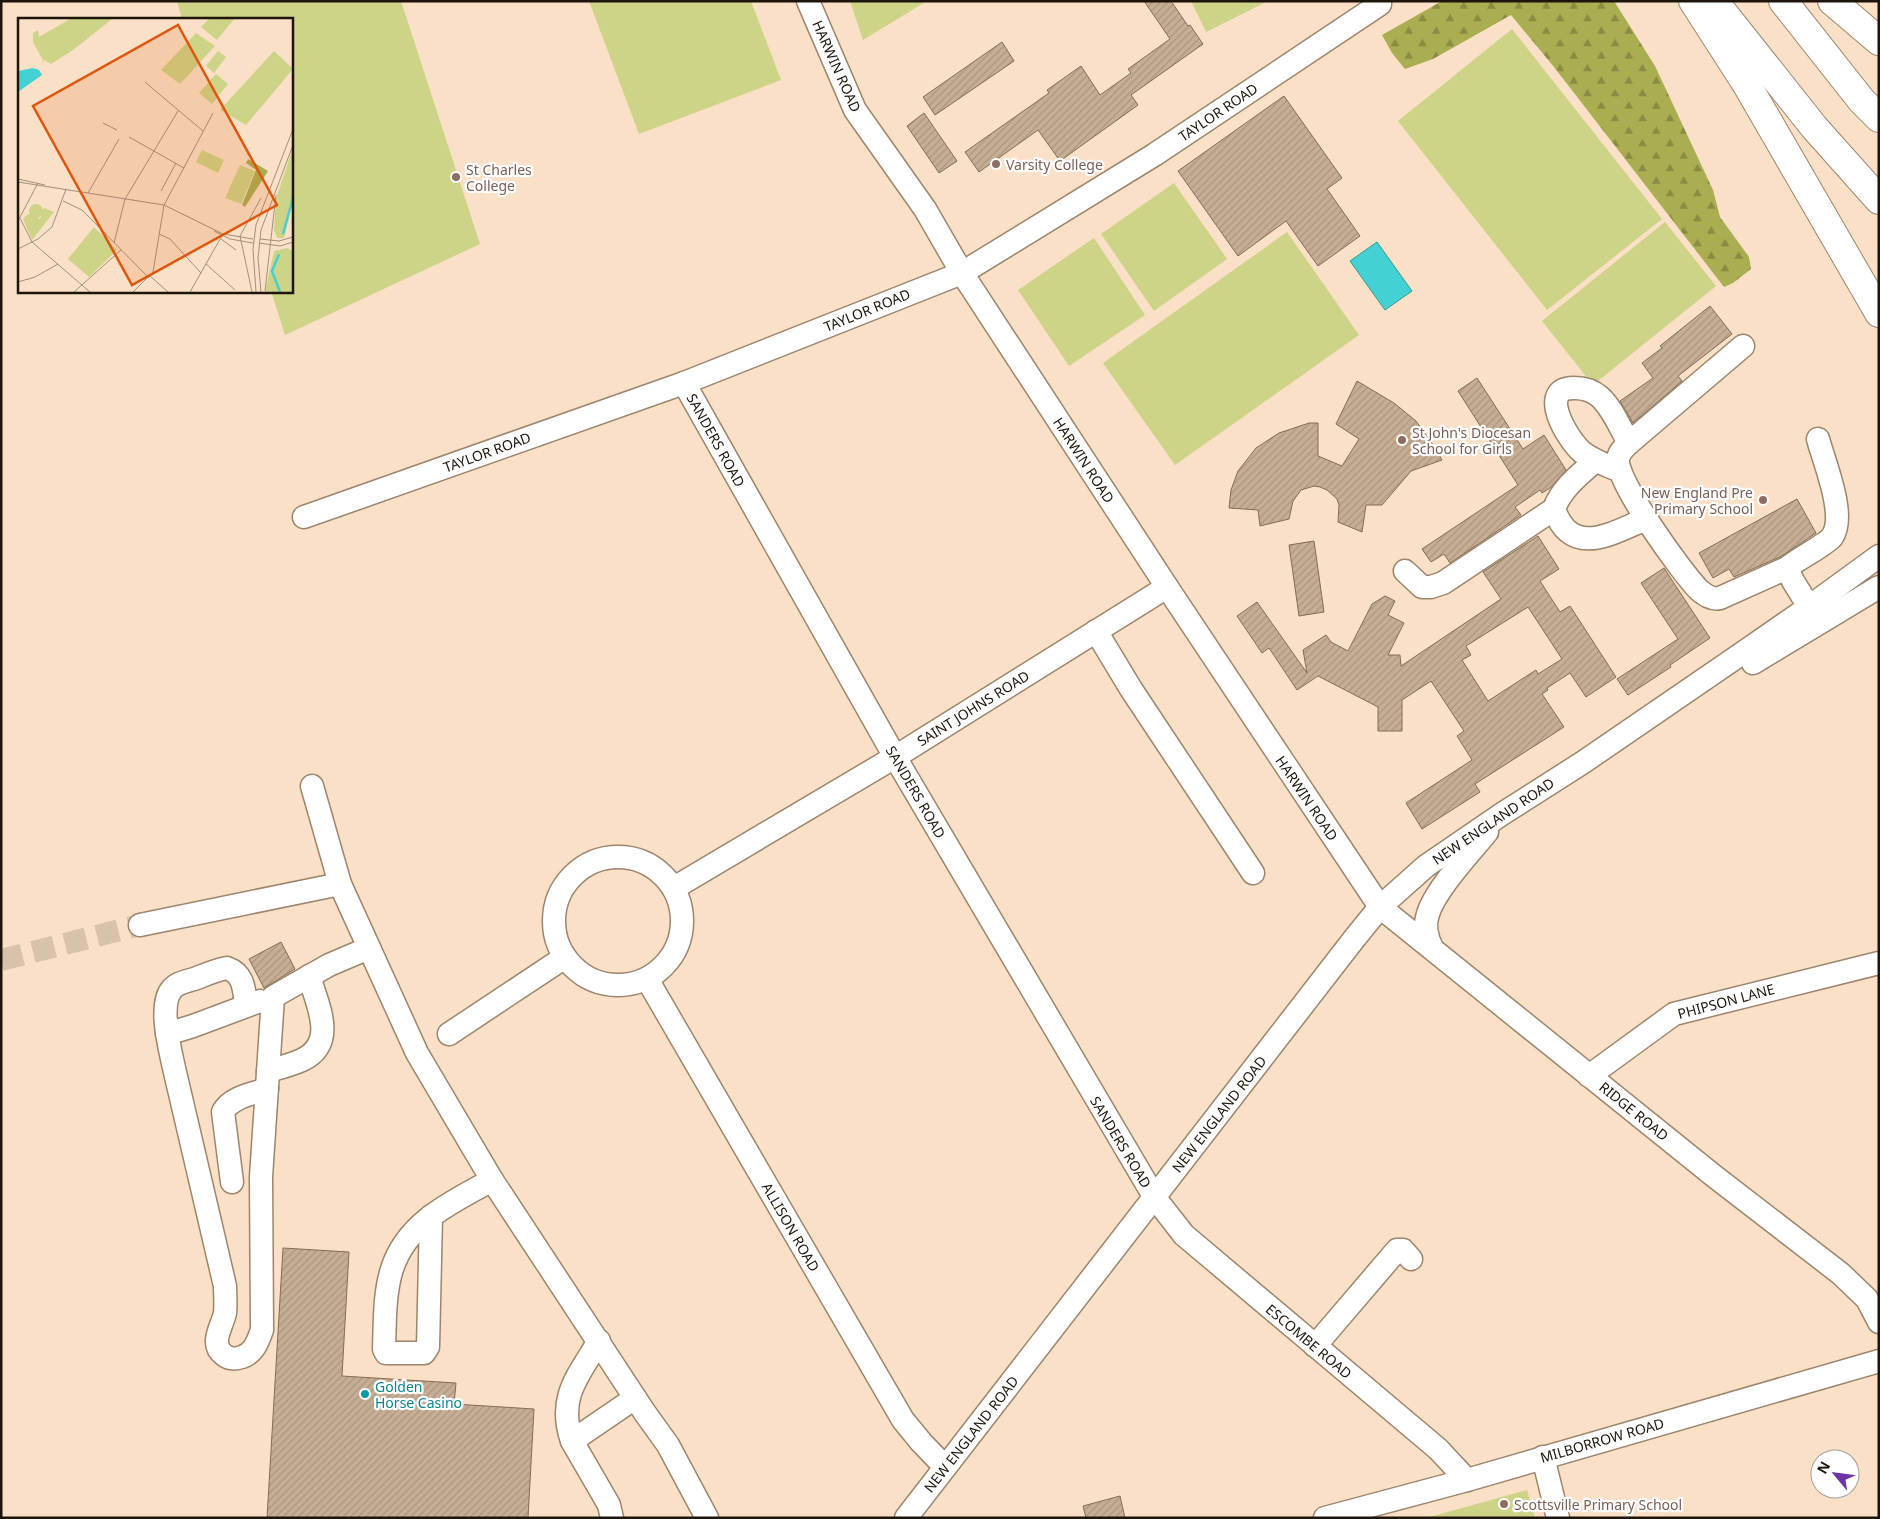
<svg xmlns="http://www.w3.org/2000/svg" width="1880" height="1519" viewBox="0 0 1880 1519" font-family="'Noto Sans',sans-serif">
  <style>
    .forest { fill: url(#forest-firs) }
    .pitch { fill: #cdd387 }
    .water { fill: #44d1d3; stroke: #389997 }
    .building { fill: url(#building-hatch); stroke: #826c55; fill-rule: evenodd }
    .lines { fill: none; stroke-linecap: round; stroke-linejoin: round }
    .minor-tunnel { stroke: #d9c2aa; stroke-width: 22; stroke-dasharray: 22 11; stroke-linecap: butt }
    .minor-casing { stroke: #9c856d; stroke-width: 25 }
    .highway-casing { stroke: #9c856d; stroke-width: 30 }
    .minor { stroke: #fff; stroke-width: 22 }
    .highway { stroke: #fff; stroke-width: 28 }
    .education-dot { fill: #8d6e63; stroke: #fff; stroke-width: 2 }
    .culture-dot { fill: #0f9aa8; stroke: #fff; stroke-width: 2 }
    .labels { text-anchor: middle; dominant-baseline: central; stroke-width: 4.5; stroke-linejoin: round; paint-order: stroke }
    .street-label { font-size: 14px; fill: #1d150b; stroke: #fff }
    .education-label { font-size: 14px; fill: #785e54; stroke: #fff; text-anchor: start }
    .culture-label { font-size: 14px; fill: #0d838f; stroke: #fff; text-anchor: start }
    .inset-river { fill: none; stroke: #44d1d3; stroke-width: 2.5 }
    .inset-road { fill: none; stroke: #a28f7b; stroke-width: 1 }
    .view { fill: #de560c; fill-opacity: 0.15; stroke: #de560c; stroke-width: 2.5 }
    .inset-edge { fill: none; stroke: #1d150b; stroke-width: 2.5 }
  </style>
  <defs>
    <pattern id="forest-firs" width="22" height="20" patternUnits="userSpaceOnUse" patternTransform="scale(1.25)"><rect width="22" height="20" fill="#a9ae51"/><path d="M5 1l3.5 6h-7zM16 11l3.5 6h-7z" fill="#898c41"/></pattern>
    <pattern id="building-hatch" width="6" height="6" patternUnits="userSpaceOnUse" patternTransform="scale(1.25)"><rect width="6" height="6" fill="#c6ae94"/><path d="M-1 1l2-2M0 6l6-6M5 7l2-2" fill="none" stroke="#aa957e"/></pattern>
  </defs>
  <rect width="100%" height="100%" fill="#fae0c6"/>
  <!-- forest -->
  <polygon class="forest" points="1442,1 1614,1 1655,66 1713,190 1720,217 1749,257 1751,269 1733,283 1724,287 1554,67 1511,15 1433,59 1405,69 1392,53 1382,35"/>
  <!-- pitch -->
  <g class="pitch">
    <polygon points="177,1 401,1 480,244 285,335 271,291 291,291 291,19 182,19"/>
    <polygon points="589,1 751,1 781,80 639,134"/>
    <polygon points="850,1 927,1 863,40"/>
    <polygon points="1191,1 1268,1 1206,32"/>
    <polygon points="1512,29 1662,219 1547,310 1398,121"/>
    <polygon points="1174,183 1227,259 1154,311 1101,234"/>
    <polygon points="1665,222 1716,286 1593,385 1542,321"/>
    <polygon points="1287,232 1359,335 1175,465 1103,363"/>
    <polygon points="1094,238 1145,315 1069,366 1018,290"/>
    <polygon points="1527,1490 1535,1518 1426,1518"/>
  </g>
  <!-- water -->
  <polygon class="water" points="1377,242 1412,291 1385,310 1350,261"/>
  <!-- building -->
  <g class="building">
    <polygon points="1144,1 1171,1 1188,26 1190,25 1203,44 1131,95 1138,105 1060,161 1038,130 979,172 965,152 1049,93 1047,90 1081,66 1100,95 1131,73 1128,69 1170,39"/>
    <polygon points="1002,42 1014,61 935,115 923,97"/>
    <polygon points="1284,96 1342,178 1327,189 1360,236 1318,266 1286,221 1238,256 1178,171"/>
    <polygon points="924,113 957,161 939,173 907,126"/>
    <polygon points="1710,306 1732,334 1678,376 1682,381 1633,423 1620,401 1653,378 1642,363 1662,348 1660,346"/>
    <polygon points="1477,378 1523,449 1544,435 1566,470 1550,488 1542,493 1540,490 1515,507 1521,515 1450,563 1444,554 1431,562 1422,549 1518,485 1458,391"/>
    <polygon points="1357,381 1394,403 1416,421 1434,446 1442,460 1411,471 1382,505 1366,505 1362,532 1338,522 1339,505 1337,499 1327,490 1320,487 1314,486 1301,490 1293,501 1289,519 1260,526 1258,510 1229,508 1231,490 1238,471 1256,448 1279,433 1309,423 1318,423 1318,456 1342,466 1359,439 1336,424"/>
    <polygon points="1797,499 1816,533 1780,557 1734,577 1729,569 1713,578 1699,553"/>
    <path d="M1538,536L1559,569L1540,581L1560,612L1570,606L1616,677L1586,697L1570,673L1547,688L1548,690L1542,694L1564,727L1475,784L1480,792L1422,829L1406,803L1472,760L1457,736L1464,731L1431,681L1402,700V731H1378V707L1318,676L1297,690L1269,648L1262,653L1237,616L1257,602L1307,673L1303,650L1326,635L1331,642L1348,651L1372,604L1385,596L1395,601L1388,615L1404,623L1388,655H1400L1401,666L1501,599L1483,572ZM1528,607L1562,659L1538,674L1536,670L1488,701L1462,660L1471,655L1466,646Z"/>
    <polygon points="1314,541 1324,612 1299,616 1289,545"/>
    <polygon points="1664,568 1710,638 1670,665 1671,667 1628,695 1617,679 1678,639 1641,583"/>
    <polygon points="281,942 295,969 264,988 249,959"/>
    <polygon points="283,1248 349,1252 342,1376 456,1383 454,1404 534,1409 528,1518 267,1518"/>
    <polygon points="1120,1496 1125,1518 1086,1518 1083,1506"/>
  </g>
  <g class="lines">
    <!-- minor-tunnel -->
    <polyline class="minor-tunnel" points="1,960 140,925"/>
    <!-- minor casing -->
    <g class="minor-casing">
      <g id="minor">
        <polyline points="808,1 855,110 925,209 962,273 1167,587 1380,907 1714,1176 1841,1274 1867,1299 1879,1322"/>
        <path d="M1743,346L1629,443C1624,448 1619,452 1618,459C1615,480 1682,573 1699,590C1705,595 1712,600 1720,598L1787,568"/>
        <polyline points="684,383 895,757 1155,1198 1184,1235 1438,1449 1467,1480"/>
        <path d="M1595,461C1579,475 1561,489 1554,509C1572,559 1612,533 1646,519"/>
        <path d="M1620,471C1607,465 1593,461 1582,452C1567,439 1536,387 1575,388C1585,388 1593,391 1600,397C1613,409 1620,428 1629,443"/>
        <polyline points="304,517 684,383 962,273 1154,155 1380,4"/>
        <polyline points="1405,571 1422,587 1431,587 1443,583 1554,509"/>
        <path d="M1809,607L1793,581L1787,568C1796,560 1827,544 1832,537C1847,516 1824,462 1818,439"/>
        <polyline points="1096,631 1131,689 1253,873"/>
        <polyline points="1753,663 1879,587"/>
        <polyline points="312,786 340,884 417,1053 492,1180 645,1413 668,1445 707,1518"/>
        <circle cx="618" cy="921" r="64"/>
        <polyline points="674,888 895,757 1167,587"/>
        <polyline points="140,925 340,884"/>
        <path d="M1432,948C1427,938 1424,925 1428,914C1435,890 1470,853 1487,832"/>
        <polyline points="647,979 903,1420 921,1442 945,1467"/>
        <path d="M246,1005C244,989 244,974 227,968C216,970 207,974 197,978C189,981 178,982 172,989C158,1005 170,1049 174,1068L225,1286C225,1294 226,1304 225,1313C222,1327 209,1344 224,1355C229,1359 236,1359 242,1357C254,1353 258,1341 262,1330L261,1177L273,997L329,965L369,948"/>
        <polyline points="167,1034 193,1026 260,1001"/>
        <polyline points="449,1034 565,957"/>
        <path d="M268,1071C279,1068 291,1065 302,1060C338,1043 317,1004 309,976"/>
        <polyline points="1589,1076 1674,1014 1879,963"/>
        <path d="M232,1182L223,1112C231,1097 252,1094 267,1089"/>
        <path d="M431,1216L428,1347L424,1353H386L384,1349C385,1323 384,1294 392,1269C407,1222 452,1202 492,1180"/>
        <path d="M599,1341C578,1376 557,1398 572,1441L609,1505L612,1518"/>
        <polyline points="1315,1346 1397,1250 1403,1250 1411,1259"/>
        <polyline points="572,1441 635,1398"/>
        <polyline points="1543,1457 1558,1518"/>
        <polyline points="906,1518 1354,939 1380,907 1426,866 1502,814 1582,763 1744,652 1809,607 1879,556"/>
        <polyline points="1325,1518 1467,1480 1879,1361"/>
      </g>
    </g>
    <!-- highway casing -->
    <g class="highway-casing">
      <g id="highway">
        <polyline points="1693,1 1747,85 1879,313"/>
        <polyline points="1714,1 1814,127 1879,200"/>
        <polyline points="1783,1 1862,101 1879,118"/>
        <polyline points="1832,1 1879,41"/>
      </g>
    </g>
    <!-- minor -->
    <use href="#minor" class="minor"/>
    <!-- highway -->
    <use href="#highway" class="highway"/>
  </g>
  <!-- markers -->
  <g class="education-dot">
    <circle cx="996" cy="164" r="5"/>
    <circle cx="456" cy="177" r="5"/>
    <circle cx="1402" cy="440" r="5"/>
    <circle cx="1763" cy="500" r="5"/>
    <circle cx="1504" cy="1504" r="5"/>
  </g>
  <circle class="culture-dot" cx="365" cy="1394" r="5"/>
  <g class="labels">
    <!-- street labels -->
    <g class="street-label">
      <text transform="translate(837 66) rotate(66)">HARWIN ROAD</text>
      <text transform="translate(1218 112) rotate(-34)">TAYLOR ROAD</text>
      <text transform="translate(867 310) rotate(-22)">TAYLOR ROAD</text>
      <text transform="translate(716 440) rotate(61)">SANDERS ROAD</text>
      <text transform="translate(487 452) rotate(-20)">TAYLOR ROAD</text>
      <text transform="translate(1084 460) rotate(57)">HARWIN ROAD</text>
      <text transform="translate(973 708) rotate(-32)">SAINT JOHNS ROAD</text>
      <text transform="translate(916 792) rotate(60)">SANDERS ROAD</text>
      <text transform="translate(1307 798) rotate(56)">HARWIN ROAD</text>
      <text transform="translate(1493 821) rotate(-34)">NEW ENGLAND ROAD</text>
      <text transform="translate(1726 1001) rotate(-15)">PHIPSON LANE</text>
      <text transform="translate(1634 1111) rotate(39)">RIDGE ROAD</text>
      <text transform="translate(1219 1114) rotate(-52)">NEW ENGLAND ROAD</text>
      <text transform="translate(1121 1142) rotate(59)">SANDERS ROAD</text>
      <text transform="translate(791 1227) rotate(60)">ALLISON ROAD</text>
      <text transform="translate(1309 1341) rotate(40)">ESCOMBE ROAD</text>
      <text transform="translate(971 1434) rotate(-52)">NEW ENGLAND ROAD</text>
      <text transform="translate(1602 1440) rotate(-16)">MILBORROW ROAD</text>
    </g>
    <!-- education labels -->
    <g class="education-label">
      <text x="1006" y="164">Varsity College</text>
      <text x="466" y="169">St Charles<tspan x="466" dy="16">College</tspan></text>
      <text x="1412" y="432">St John's Diocesan<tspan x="1412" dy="16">School for Girls</tspan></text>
      <text x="1753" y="492" text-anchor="end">New England Pre<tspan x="1753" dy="16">Primary School</tspan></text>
      <text x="1514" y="1504">Scottsville Primary School</text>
    </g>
    <!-- culture labels -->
    <g class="culture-label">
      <text x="375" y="1386">Golden<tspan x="375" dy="16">Horse Casino</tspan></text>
    </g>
  </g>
  <!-- overview -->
  <g transform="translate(18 18)">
    <rect width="275" height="275" fill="#fae0c6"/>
    <path d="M52,1H94L55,32L33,46L26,42L23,47L25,42L15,24V15L20,12L21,19ZM275,129V182L266,220H259L256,212L258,181ZM269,230L275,233V274H247L256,233Z" fill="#cdd387"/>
    <path d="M230,141L250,153L227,189L224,187L238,152L228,145Z" fill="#a9ae51"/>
    <path d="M26,190L36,194L14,222L5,201L10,196L22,201Z" fill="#cdd387"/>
    <path d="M191,1H216L199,22L183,9ZM178,15L197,28L162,66L143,52ZM200,33L208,39L196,55L188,48ZM256,33L275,51L228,107L202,92ZM198,56L210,66L194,86L181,75ZM184,132L206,142L200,155L178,144ZM222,147L237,153L223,186L207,180ZM11 193a7 7 0 1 1 14 0a7 7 0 1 1-14 0ZM76,209L99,232L71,259L50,241Z" fill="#cdd387"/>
    <path d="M15,50L21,52L24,57L0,74V53Z" fill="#44d1d3"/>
    <path class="inset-river" d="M265,216L275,180M261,236L254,253L262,274"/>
    <path class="inset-road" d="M127,64L185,113M85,105L99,112M111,119L166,150M0,161L27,167M0,164L146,187L205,216L235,221M143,173L158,145M70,175L101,121M45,183L64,192L131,260M2,200L14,224L72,274M1,201L20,165M196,213L212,221L235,225M141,216L152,221L183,255M203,221L218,232M242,221L261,223L275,219M96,225L107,181L160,93M241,225L262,228L275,224M0,231L20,221L34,209L48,171M188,246L217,272M132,258L150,274M0,264L17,259L40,246M247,273L258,177M56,274L103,232M115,274L135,254L146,187L195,95M172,274L205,216M234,274L222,218L243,180M238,274L235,231L238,207L275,111M243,274L240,240L243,212L275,127"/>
    <path class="view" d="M160,7L259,187L114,267L15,88Z"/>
    <rect width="275" height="275" class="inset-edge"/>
  </g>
  <!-- border -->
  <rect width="1880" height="1519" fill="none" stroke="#1d150b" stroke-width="5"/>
  <!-- north arrow -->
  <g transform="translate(1835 1474) rotate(299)"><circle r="24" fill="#ffffff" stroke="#a5a19d"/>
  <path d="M0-4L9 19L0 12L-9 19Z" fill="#6f32a8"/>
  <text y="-8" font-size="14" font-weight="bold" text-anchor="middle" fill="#1d150b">N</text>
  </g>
</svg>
